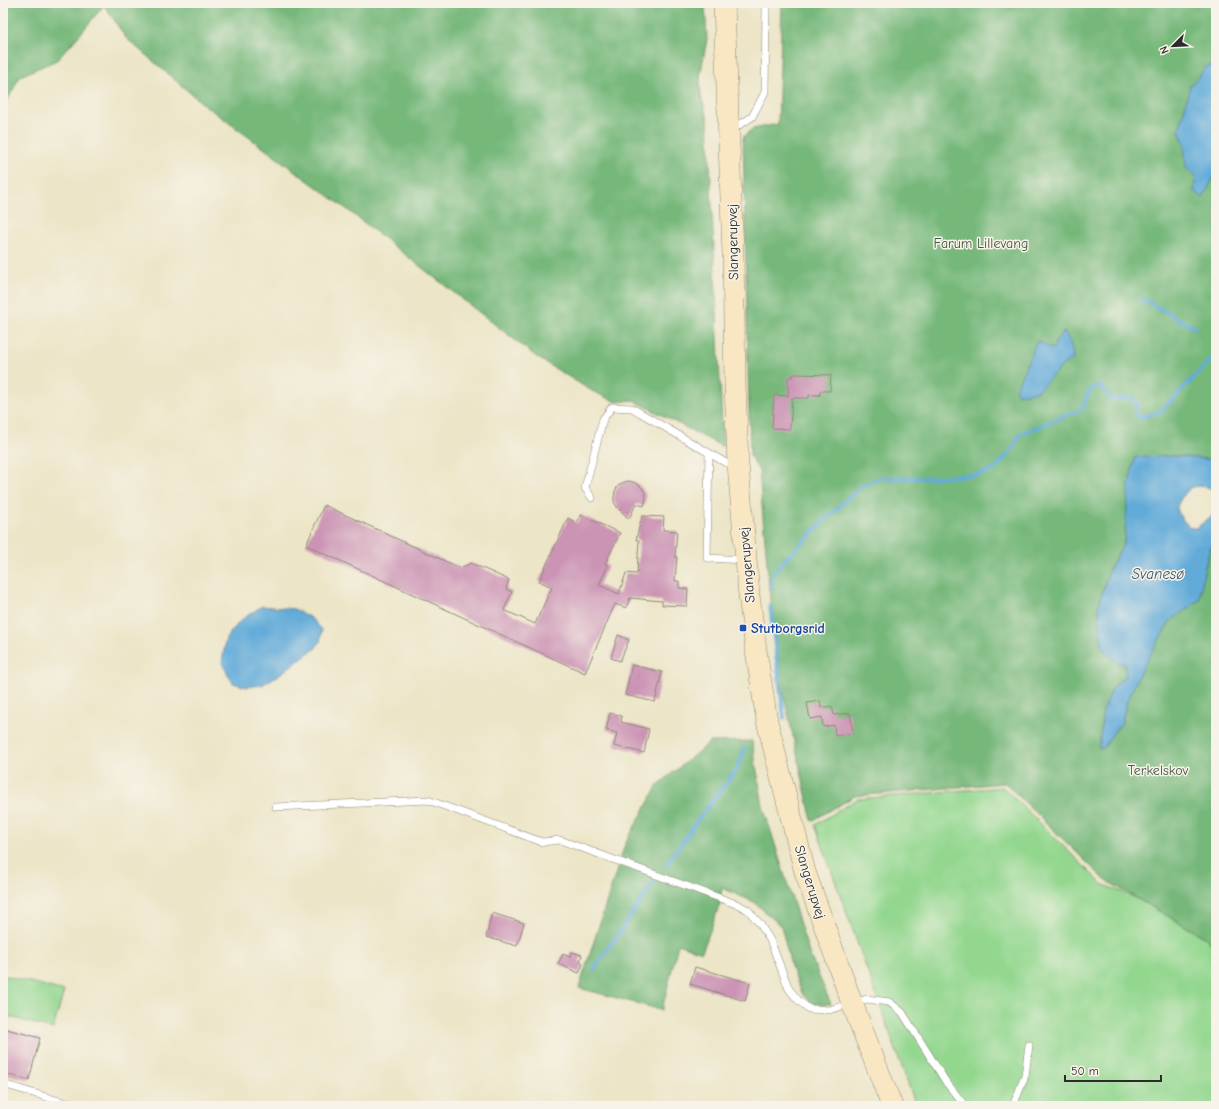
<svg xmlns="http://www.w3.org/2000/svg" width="1219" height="1109" viewBox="0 0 1219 1109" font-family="'Comic Neue',sans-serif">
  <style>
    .green { fill: #93d78f; stroke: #5f815d }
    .forest { fill: #76b87a; stroke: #507252 }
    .water { fill: #62abd9; stroke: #466b82 }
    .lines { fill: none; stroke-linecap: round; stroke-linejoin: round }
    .stream { stroke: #62abd9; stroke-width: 4 }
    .building { fill: #cb93b4 }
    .lane-casing { stroke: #8c8879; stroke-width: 8 }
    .secondary-casing { stroke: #8c8879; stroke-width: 22 }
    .lane { stroke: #fff; stroke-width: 7 }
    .secondary { stroke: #f9e7c3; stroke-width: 21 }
    .transit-dot { fill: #1a4fb4; stroke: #f7f3e8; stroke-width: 1.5 }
    .labels { text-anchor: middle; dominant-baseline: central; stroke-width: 3; stroke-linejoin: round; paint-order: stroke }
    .street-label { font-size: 14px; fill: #2b2b2b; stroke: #f7f3e8 }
    .park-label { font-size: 14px; fill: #455644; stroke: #f7f3e8 }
    .transit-label { font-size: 14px; font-weight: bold; fill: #164399; stroke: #f7f3e8; text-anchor: start }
    .water-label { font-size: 15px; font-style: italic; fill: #3e5868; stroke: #f7f3e8 }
  </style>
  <rect width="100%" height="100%" fill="#f7f3e8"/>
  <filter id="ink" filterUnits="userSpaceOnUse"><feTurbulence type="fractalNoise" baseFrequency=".025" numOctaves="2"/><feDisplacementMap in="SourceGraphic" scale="8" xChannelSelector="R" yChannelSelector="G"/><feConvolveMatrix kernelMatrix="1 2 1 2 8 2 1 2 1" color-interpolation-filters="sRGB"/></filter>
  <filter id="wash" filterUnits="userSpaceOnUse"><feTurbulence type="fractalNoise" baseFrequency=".012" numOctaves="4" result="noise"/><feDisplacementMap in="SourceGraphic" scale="16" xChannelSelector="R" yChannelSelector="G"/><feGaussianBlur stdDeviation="0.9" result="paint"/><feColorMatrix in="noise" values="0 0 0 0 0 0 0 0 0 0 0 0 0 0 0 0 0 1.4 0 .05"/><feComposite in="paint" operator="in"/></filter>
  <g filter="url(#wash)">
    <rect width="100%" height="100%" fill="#ece5c7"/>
    <!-- green -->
    <g class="green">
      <polygon points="1003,787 1102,884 1136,898 1208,939 1216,953 1216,1106 916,1106 815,825 857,799"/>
      <polygon points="3,975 64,991 53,1029 3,1015"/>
    </g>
    <!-- forest -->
    <g class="forest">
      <polygon points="3,3 705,3 707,39 700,77 701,96 708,119 723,447 633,400 616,402 592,391 538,358 340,204 202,103 126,38 104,5 82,32 57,60 20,76 3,109"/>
      <path d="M782,3H1216V333L1213,343V359L1216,358V460L1173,456L1127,518L1124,543L1109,570L1126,675L1114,686L1103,749L1113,733L1121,724L1127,702L1140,672L1170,621L1199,600C1203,578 1206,557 1216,536V953L1208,939L1105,880L1005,783L855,796L812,821L775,656L759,471L750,456L743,137L752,129L778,124Z"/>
      <polygon points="752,741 763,806 809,953 831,1004 812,1004 803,995 792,970 781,926 754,902 722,888 720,904 702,952 678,944 662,1010 579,988 625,844 658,785 710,742"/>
    </g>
    <!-- water -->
    <g class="water">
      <polygon points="1208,65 1216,69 1216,173 1203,198 1194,191 1196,176 1186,168 1184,142 1179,131 1190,86"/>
      <path d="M1064,332C1070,340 1073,349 1073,359L1063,365L1036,392L1018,394L1015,390L1037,341L1053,349C1055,343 1058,336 1064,332Z"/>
      <path d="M1173,456L1216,460V495C1210,484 1201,486 1191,487L1182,497L1177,506C1178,516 1184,522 1191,528H1196L1212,516L1216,506V536L1210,549L1205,567L1199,600L1170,621L1140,672L1127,702L1121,724L1113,733L1103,749L1099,748L1103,710L1114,686L1126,675L1125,664L1118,663L1108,655L1102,647L1098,606L1109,570L1124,543L1129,483L1135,457Z"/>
      <polygon points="262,606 294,609 311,618 322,630 320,642 314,650 308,653 280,674 262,685 246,687 233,683 222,663 226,638 241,620"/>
    </g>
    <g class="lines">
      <!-- stream -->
      <g class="stream">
        <polyline points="1141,298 1195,328"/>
        <polyline points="771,587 775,570 829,516 862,486 880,478 921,478 976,475 994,470 1011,451 1020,434 1082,409 1090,389 1099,385 1111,399 1130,398 1137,401 1135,411 1139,418 1161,411 1216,355"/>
        <polyline points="770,605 784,718"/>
        <polyline points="666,865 697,821 737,769 745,748"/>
        <polyline points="594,969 654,882"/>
      </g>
    </g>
    <g id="blocks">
      <!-- building -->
      <g class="building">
        <polygon points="793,374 831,375 830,391 820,391 820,395 809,395 809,398 792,398 790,429 772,428 774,395 788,396 788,377 793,377"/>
        <polygon points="628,481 633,482 638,484 642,488 645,493 646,498 644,506 636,504 629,519 617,507 614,502 614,497 615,491 618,486 622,483"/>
        <polygon points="324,505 460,568 471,563 509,580 506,589 512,592 504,610 535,624 552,587 539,581 568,518 577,523 581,515 620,533 605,564 608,565 599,585 619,594 626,573 637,574 639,540 636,540 642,516 664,517 663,530 677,531 675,557 677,557 675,581 679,581 679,588 688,589 687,606 662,605 662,601 630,598 626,608 615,604 585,673 508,638 306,545"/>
        <polygon points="618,635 629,640 620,661 611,658"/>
        <polygon points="632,665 662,672 655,702 625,695"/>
        <polygon points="820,701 821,708 832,706 834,715 850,713 853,733 835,736 834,725 823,727 822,717 810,719 807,703"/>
        <polygon points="610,713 622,716 621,722 649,729 644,753 614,746 617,733 606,730"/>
        <polygon points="492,913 524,923 517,946 486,937"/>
        <polygon points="571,952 582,955 580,962 583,964 579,973 558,964 563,954 570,957"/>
        <polygon points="695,967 750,983 745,1001 690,984"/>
        <polygon points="3,1028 40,1038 29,1080 3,1073"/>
      </g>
    </g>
  </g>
  <g filter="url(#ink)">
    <use href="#blocks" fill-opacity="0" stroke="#8c8879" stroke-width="1"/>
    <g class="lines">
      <!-- lane casing -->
      <g class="lane-casing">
        <g id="lane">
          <polyline points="731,130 752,117 765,92 766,8 765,3"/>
          <polyline points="709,453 726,463 736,464"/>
          <polyline points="592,498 585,488 603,419 612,407 632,408 709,453 707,558 745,560"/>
          <polyline points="276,807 428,800 542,842 560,840 739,905 748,910 760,924 770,940 789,989 798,1000 809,1009 829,1010 867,999 889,1002 902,1012 946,1082 965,1106"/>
          <polyline points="3,1084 76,1106"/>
          <polyline points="1013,1106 1025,1076 1029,1045"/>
        </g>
      </g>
      <!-- secondary casing -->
      <g class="secondary-casing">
        <polyline id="secondary" points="724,3 733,255 735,383 738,464 749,595 756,650 767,721 805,872 852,1003 892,1106"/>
      </g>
      <!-- lane -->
      <use href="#lane" class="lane"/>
      <!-- secondary -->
      <use href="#secondary" class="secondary"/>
    </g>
  </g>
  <!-- markers -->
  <rect class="transit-dot" x="739" y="624" width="8" height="8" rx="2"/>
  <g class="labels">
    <!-- street labels -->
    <g class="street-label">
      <text transform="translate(733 242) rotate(-91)">Slangerupvej</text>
      <text transform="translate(747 565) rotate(-95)">Slangerupvej</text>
      <text transform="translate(810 882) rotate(73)">Slangerupvej</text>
    </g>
    <!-- park labels -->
    <g class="park-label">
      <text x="981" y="243">Farum Lillevang</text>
      <text x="1158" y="770">Terkelskov</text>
    </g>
    <!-- transit labels -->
    <g class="transit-label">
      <text x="751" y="628">Stutborgsrid</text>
    </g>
    <!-- water labels -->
    <g class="water-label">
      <text x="1158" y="574">Svanesø</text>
    </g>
  </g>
  <!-- margin -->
  <rect width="1219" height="1109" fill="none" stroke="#f7f3e8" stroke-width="16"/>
  <!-- north arrow -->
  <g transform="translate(1173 46) rotate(246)" stroke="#f7f3e8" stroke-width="3" paint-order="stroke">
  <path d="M0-3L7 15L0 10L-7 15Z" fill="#2b2b2b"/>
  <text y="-6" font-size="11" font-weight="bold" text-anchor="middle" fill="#2b2b2b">N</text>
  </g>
  <!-- scale -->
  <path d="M1065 1075v6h96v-6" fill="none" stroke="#2b2b2b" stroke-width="2"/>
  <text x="1071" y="1075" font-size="12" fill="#2b2b2b" stroke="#f7f3e8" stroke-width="3" paint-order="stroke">50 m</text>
</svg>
